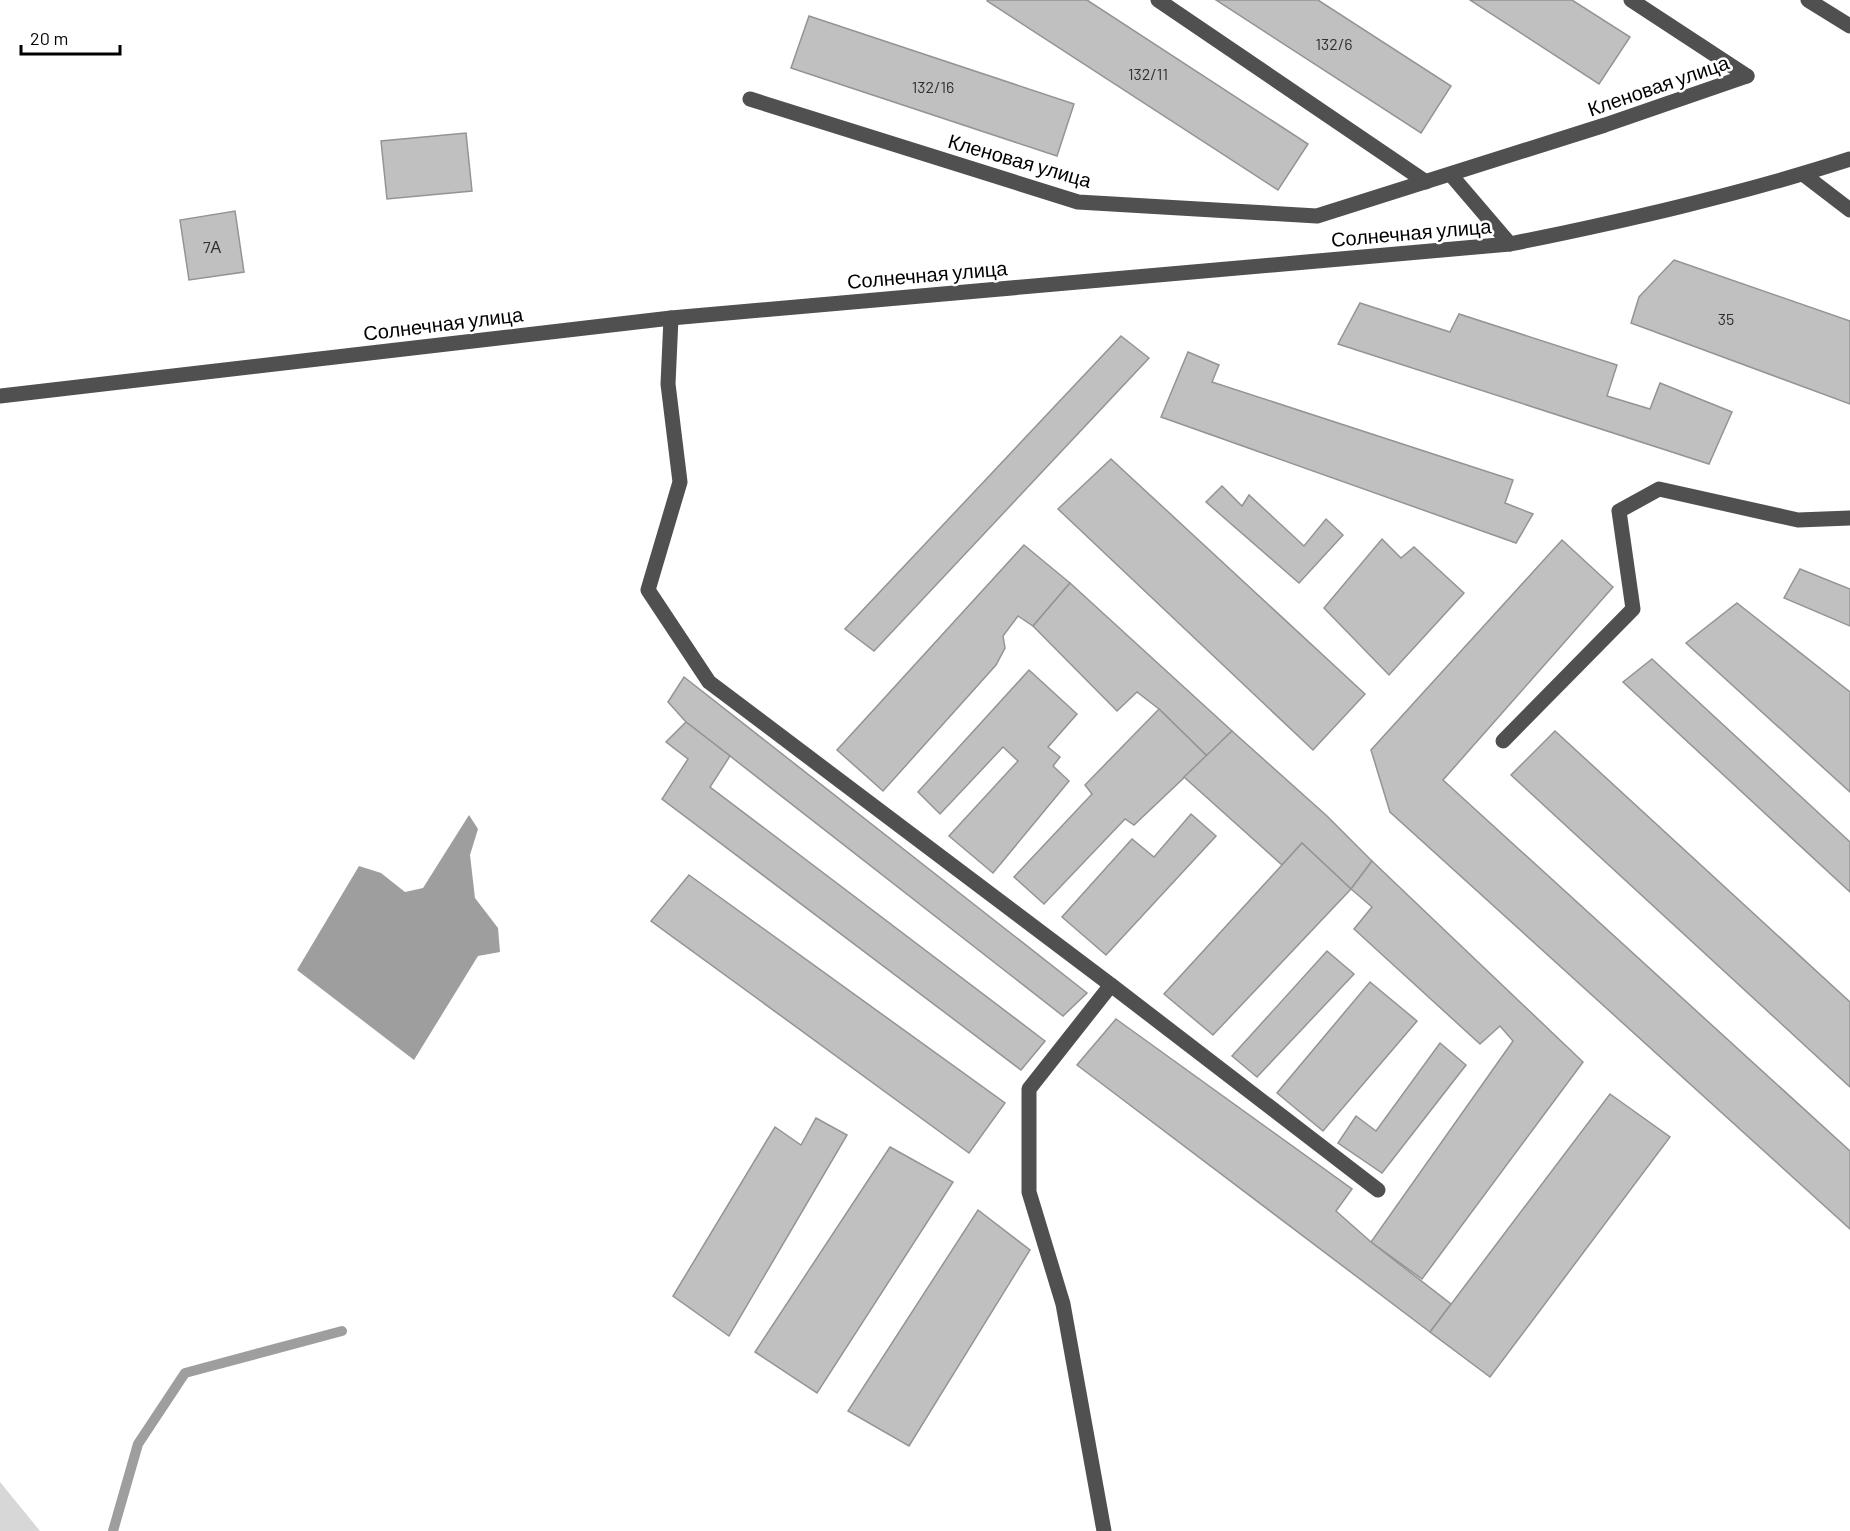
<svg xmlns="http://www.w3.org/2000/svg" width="1850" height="1531" viewBox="0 0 1850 1531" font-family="Barlow,sans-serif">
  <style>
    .green { fill: #d7d7d7 }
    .water { fill: #9e9e9e }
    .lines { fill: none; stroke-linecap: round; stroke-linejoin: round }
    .stream { stroke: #9e9e9e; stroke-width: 10 }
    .building { fill: #c0c0c0; stroke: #949494; stroke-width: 1.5 }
    .minor { stroke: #505050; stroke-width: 15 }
    .labels { text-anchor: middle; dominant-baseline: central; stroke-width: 5; stroke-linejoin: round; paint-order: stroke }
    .number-label { font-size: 16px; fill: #303030 }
    .street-label { font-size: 20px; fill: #000; stroke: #fff }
  </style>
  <rect width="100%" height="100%" fill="#fff"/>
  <!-- green -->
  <polygon class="green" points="0,1482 40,1531 0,1531"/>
  <!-- water -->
  <polygon class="water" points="469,815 478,829 470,855 475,898 498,928 500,952 478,956 414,1060 297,970 359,866 381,873 405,892 423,888"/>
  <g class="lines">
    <!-- stream -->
    <polyline class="stream" points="113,1531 138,1444 185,1373 342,1331"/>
  </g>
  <!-- building -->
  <g class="building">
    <polygon points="988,0 1087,0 1308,144 1278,190 987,1"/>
    <polygon points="1216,0 1318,0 1451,86 1421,133"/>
    <polygon points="1470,0 1572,0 1630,37 1599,84"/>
    <polygon points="809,16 1074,104 1057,156 791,68"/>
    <polygon points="466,133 472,191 387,199 381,141"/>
    <polygon points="235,211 244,272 189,280 180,220"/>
    <polygon points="1674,260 1850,321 1850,404 1631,323 1639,297"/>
    <polygon points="1360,303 1450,332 1459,314 1617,365 1607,396 1650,409 1660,383 1732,412 1709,464 1338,344"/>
    <polygon points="1121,336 1149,358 874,651 845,629"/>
    <polygon points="1188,352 1219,365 1212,382 1513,480 1505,503 1533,514 1516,543 1161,417"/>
    <polygon points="1111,459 1365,694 1313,750 1058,509"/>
    <polygon points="1222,486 1242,506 1249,495 1304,546 1326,519 1343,535 1299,583 1206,502"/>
    <polygon points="1382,539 1401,558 1414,547 1464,593 1389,675 1324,608"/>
    <polygon points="1562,540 1613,587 1443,780 1850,1151 1850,1229 1390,812 1371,750"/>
    <polygon points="1024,545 1070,583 1033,626 1018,616 1003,636 1005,648 996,665 883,791 837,750"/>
    <polygon points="1800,569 1850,589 1850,626 1784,598"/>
    <polygon points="1070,583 1232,731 1207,756 1159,709 1137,692 1117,711 1033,626"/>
    <polygon points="1737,603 1850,692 1850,792 1686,643"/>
    <polygon points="1652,659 1850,842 1850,892 1623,682"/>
    <polygon points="1029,670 1077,714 1048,747 1060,757 1053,766 1069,781 993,873 949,836 1018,761 1003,747 940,814 918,792"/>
    <polygon points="684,677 1087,993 1063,1016 730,756 686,722 668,702"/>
    <polygon points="1159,709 1207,756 1134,825 1125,819 1044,904 1014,877 1092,794 1085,785"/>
    <polygon points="686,722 730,756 710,787 1045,1041 1021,1070 662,799 688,759 666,742"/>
    <polygon points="1232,731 1327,816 1372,861 1351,889 1302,843 1282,865 1184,777"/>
    <polygon points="1555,731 1850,1002 1850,1087 1511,775"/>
    <polygon points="1191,814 1216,836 1106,955 1062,917 1132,839 1154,857"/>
    <polygon points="1302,843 1351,889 1213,1035 1164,994"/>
    <polygon points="1372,861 1583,1062 1422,1279 1371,1242 1513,1041 1500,1026 1480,1044 1354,929 1372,907 1351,889"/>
    <polygon points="689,875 1005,1103 969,1153 651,921"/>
    <polygon points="1327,951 1354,974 1257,1077 1232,1056"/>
    <polygon points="1370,982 1417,1021 1323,1131 1277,1093"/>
    <polygon points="1116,1019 1352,1189 1336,1211 1371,1242 1451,1304 1430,1332 1077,1065"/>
    <polygon points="1440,1043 1466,1065 1382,1173 1338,1143 1356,1116 1376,1131"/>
    <polygon points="1610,1094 1670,1137 1490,1377 1430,1332"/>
    <polygon points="816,1118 847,1135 729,1336 673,1296 775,1127 801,1145"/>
    <polygon points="890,1147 953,1182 817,1393 755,1352"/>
    <polygon points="978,1210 1030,1250 909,1446 848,1411"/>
  </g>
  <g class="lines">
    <!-- minor -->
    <g class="minor">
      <polyline points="1158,0 1426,182"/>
      <polyline points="1631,0 1747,76"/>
      <polyline points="1808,0 1850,26"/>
      <polyline points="750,99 1078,202 1317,216 1605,125 1747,76"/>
      <polyline points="1803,174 1850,210"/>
      <polyline points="1451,175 1510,244"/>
      <polyline points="671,318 668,384 680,482 648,590 709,682 1111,985"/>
      <path d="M0,396L671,318L1510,244C1624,221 1739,195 1850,159"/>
      <polyline points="1503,741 1633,609 1619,511 1659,489 1798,520 1850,518"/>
      <polyline points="1104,1531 1063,1304 1029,1192 1029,1089 1111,985 1378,1190"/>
    </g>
  </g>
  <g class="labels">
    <!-- number labels -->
    <g class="number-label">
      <text x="1334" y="43">132/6</text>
      <text x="1148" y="73">132/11</text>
      <text x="933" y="86">132/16</text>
      <text x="212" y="246">7А</text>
      <text x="1726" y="318">35</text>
    </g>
    <!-- street labels -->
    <g class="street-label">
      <text transform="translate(1658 85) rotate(-19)">Кленовая улица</text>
      <text transform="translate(1020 160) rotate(16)">Кленовая улица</text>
      <text transform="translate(1411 232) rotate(-5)">Солнечная улица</text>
      <text transform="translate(927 274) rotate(-5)">Солнечная улица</text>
      <text transform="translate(443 323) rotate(-7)">Солнечная улица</text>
    </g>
  </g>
  <!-- scale -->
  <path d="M21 45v9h99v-9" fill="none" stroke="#000000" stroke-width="3"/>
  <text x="30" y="45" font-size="18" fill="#000000" stroke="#ffffff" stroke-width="4.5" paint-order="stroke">20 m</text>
</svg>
